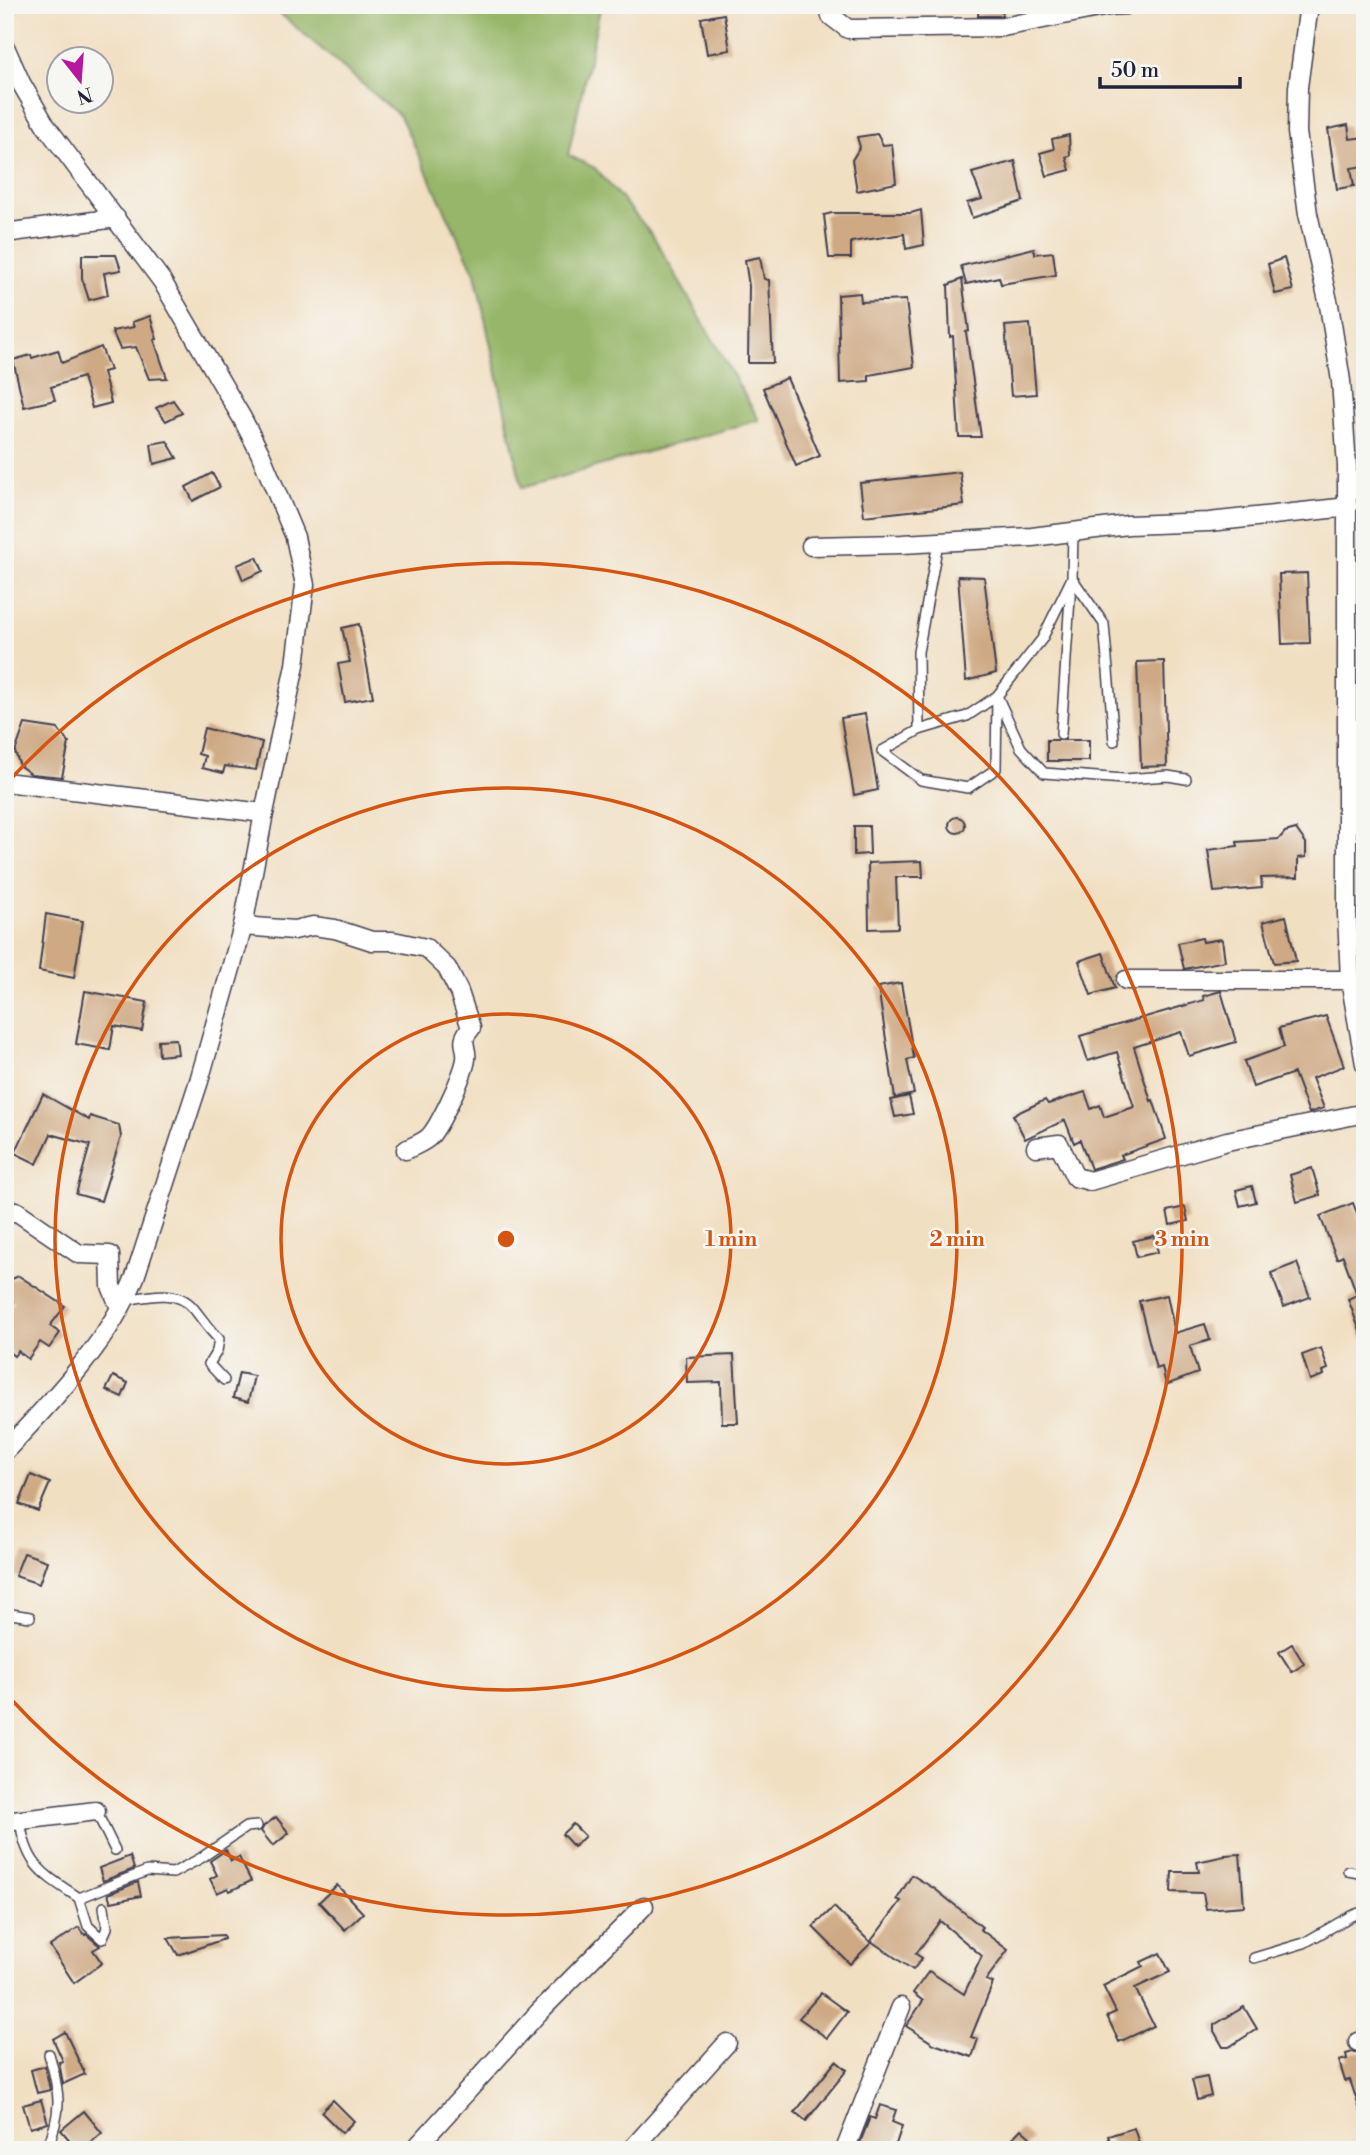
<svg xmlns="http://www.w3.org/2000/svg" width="1370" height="2155" viewBox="0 0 1370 2155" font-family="'Libre Bodoni',serif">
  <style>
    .forest { fill: #97b669; stroke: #5c6c52; stroke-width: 2 }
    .building { fill: #cea983 }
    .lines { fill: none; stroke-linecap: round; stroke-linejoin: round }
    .service-casing { stroke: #413e4f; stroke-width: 12 }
    .minor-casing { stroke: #413e4f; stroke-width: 21 }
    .service { stroke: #fff; stroke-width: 9 }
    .minor { stroke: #fff; stroke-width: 18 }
    .ring { fill: none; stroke: #d45411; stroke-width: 3.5 }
    .centre { fill: #d45411; stroke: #f6f6f2; stroke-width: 3.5 }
    .ring-label { font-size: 21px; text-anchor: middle; font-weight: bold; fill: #d45411; stroke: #f6f6f2; stroke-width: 5; stroke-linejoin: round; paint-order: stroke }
  </style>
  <rect width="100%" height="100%" fill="#f6f6f2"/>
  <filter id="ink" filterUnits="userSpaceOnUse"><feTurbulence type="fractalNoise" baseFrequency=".0143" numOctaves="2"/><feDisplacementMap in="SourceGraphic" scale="14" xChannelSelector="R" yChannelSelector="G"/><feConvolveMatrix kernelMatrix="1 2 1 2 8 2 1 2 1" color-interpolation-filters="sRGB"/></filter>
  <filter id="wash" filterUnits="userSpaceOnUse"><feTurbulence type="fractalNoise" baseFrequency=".00686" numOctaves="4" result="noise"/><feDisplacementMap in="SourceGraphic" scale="28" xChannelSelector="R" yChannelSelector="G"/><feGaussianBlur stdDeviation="1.57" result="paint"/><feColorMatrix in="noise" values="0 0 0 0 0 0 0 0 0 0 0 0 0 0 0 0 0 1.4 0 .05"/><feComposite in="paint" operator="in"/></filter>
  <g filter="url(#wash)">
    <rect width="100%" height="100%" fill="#f1dfc2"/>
    <!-- forest -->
    <polygon class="forest" points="270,5 601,5 568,155 595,168 652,234 759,420 522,488 475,273 400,116"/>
    <g id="blocks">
      <!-- building -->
      <g class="building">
        <polygon points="979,5 1004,5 1002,16 978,16"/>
        <polygon points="724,14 730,50 707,54 701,18"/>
        <polygon points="1348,125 1350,139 1365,137 1365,166 1351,168 1354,186 1337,189 1328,129"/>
        <polygon points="877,134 883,145 892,144 896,183 857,191 852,160 860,147 857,137"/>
        <polygon points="1069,135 1070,156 1066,157 1070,170 1047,176 1040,153 1054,149 1052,139"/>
        <polygon points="1015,161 1023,201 972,218 967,203 982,199 972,173"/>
        <polygon points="921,210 924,245 906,249 904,234 851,242 851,258 829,258 824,215 832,213 911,213"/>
        <polygon points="1034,248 1035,254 1053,252 1056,275 1001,284 999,277 966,284 961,266"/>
        <polygon points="82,255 116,255 121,270 104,273 108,295 89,300 82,278"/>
        <polygon points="760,257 764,279 769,280 773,363 748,363 749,286 745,260"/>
        <polygon points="1284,258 1293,290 1275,294 1268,264"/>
        <polygon points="962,279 969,331 966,332 981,437 959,437 953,336 950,337 948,285"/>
        <polygon points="860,293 861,302 906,300 914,367 869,375 869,381 840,383 838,295"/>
        <polygon points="150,316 157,339 154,340 167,378 149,379 136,347 120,349 112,331 134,327 132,322"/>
        <polygon points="1030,324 1036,394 1011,396 1005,326"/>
        <polygon points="101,347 110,370 103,372 111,403 92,408 83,377 51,387 55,400 24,407 13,360 31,355 32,358 58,350 62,363"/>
        <polygon points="787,378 820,456 796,466 763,388"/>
        <polygon points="173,400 182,413 166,421 156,408"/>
        <polygon points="167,441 177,458 154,464 151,444"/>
        <polygon points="960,472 964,505 864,516 860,483"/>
        <polygon points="212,473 220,487 193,501 186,487"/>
        <polygon points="257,557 263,571 243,580 237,565"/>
        <polygon points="1307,573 1310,643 1282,644 1279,574"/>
        <polygon points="958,576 984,577 996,673 966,681"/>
        <polygon points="359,624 373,697 345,702 338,664 350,662 342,628"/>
        <polygon points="1164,661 1167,766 1141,767 1137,662"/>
        <polygon points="865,714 878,790 854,795 841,718"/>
        <polygon points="25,724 58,729 69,743 62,777 31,774 20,766 15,752"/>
        <polygon points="204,728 262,742 256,770 225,766 223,773 202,768 205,756 198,754"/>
        <rect x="1047" y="740" width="42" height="21"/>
        <circle cx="957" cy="825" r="8"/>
        <polygon points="854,826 869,826 870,854 854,855"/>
        <polygon points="1296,829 1306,843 1306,857 1298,858 1298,877 1261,878 1262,888 1214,892 1208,850 1238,846 1237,842 1279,839 1285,832"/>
        <polygon points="922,861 923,877 896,877 898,928 869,929 868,863"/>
        <polygon points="46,914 83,921 74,978 39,971"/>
        <polygon points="1286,916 1296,961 1274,963 1263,922"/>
        <polygon points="1202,938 1203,942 1222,939 1225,961 1184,969 1178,943"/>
        <polygon points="1103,953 1115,988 1091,995 1079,961"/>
        <polygon points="901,983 914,1058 907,1060 914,1094 895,1098 878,987"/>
        <polygon points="85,991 147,1002 142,1031 114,1026 110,1050 76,1044"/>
        <polygon points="1221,991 1236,1042 1189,1056 1181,1032 1134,1047 1151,1101 1153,1100 1166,1139 1121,1155 1123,1159 1091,1169 1080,1140 1074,1143 1065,1120 1025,1139 1013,1115 1045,1100 1048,1104 1085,1092 1091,1109 1100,1105 1104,1117 1134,1107 1117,1052 1088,1061 1080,1036 1204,1000 1203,996"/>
        <polygon points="1326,1016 1344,1066 1312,1078 1324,1108 1309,1113 1294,1073 1253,1087 1244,1061 1284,1047 1279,1028"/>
        <polygon points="176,1039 178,1054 159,1056 158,1040"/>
        <polygon points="43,1094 89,1120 90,1116 119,1125 121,1137 101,1201 76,1194 90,1145 51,1134 37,1164 15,1153"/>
        <polygon points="909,1096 913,1114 895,1117 891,1100"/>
        <polygon points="1312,1168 1320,1195 1297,1202 1290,1175"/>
        <polygon points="1252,1186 1256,1202 1240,1206 1236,1190"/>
        <polygon points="1353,1203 1365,1233 1365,1339 1363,1339 1348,1299 1357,1295 1343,1256 1337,1259 1320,1216"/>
        <polygon points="1185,1207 1188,1221 1170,1225 1167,1211"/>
        <polygon points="1154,1236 1158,1252 1137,1257 1133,1241"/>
        <polygon points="1297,1263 1310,1297 1284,1307 1271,1273"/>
        <polygon points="19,1276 65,1306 50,1326 60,1333 49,1348 40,1342 28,1359 18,1351 14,1356 5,1349 5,1314 14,1302 7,1293 7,1281"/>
        <polygon points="1167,1295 1175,1333 1205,1324 1210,1340 1190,1346 1198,1373 1166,1385 1162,1367 1156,1369 1139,1301"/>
        <polygon points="1321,1348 1328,1369 1323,1371 1324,1375 1310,1380 1302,1355"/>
        <polygon points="734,1355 738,1423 722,1423 721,1382 687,1383 686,1357"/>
        <polygon points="239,1373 254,1376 248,1402 233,1398"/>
        <polygon points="113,1376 128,1383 122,1397 106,1390"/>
        <polygon points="31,1475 50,1483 38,1511 19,1504"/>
        <polygon points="24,1553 47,1561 39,1584 15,1576"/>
        <polygon points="1292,1644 1304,1664 1292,1672 1279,1652"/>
        <polygon points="276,1817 289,1833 273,1846 261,1831 264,1826"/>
        <polygon points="573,1824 585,1836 574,1847 562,1834"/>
        <polygon points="226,1850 231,1861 239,1857 251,1881 230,1891 228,1888 217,1893 210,1879 217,1875 210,1861"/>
        <polygon points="1240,1854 1244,1906 1206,1909 1203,1893 1171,1892 1172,1872 1199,1872 1197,1862 1225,1856 1225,1855"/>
        <polygon points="130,1856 134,1869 103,1881 99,1868"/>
        <polygon points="912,1875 935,1889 982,1927 980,1929 1008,1950 986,1980 993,1983 971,2037 978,2039 972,2057 934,2044 906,2026 923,2001 913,1993 929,1971 964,1994 982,1956 940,1921 916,1954 922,1958 913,1970 871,1941 901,1901 897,1899"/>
        <polygon points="138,1882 141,1896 111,1902 108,1894"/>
        <polygon points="337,1885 363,1913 345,1930 319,1902"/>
        <polygon points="834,1907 871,1943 850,1964 813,1927"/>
        <polygon points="79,1927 85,1935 86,1934 100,1946 93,1950 102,1963 74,1983 50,1946"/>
        <polygon points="223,1935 224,1939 178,1955 168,1938"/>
        <polygon points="1160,1953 1170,1972 1135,1988 1154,2026 1119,2042 1107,2016 1116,2012 1103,1986 1143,1966 1141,1962"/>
        <polygon points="821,1993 847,2012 827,2038 799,2018"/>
        <polygon points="1244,2007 1257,2029 1229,2047 1223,2047 1214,2031 1214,2025"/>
        <polygon points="65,2032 85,2074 63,2084 59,2062 63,2061 53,2039"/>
        <polygon points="1353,2052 1365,2052 1365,2115 1362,2116 1350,2080 1345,2081 1339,2061 1347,2059 1346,2054"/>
        <polygon points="836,2061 847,2070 806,2121 795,2112"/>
        <polygon points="45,2066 50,2090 37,2093 31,2070"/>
        <polygon points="1207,2077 1211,2096 1197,2100 1192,2080"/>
        <polygon points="41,2100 48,2123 30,2128 23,2105"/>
        <polygon points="333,2100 354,2121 342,2133 321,2112"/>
        <polygon points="880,2105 896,2110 892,2122 902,2126 894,2150 864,2150 866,2145 860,2143 870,2117 875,2119"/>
        <polygon points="84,2111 102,2133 82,2150 78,2150 61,2130"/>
        <polygon points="1134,2128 1141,2150 1113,2150 1108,2136"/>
        <polygon points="1021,2129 1032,2139 1024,2149 1007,2144"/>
      </g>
    </g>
  </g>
  <g filter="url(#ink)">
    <use href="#blocks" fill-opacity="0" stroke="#413e4f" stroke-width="2"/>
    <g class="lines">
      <!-- service casing -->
      <g class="service-casing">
        <g id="service">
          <polyline points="1072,578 1104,624 1114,741"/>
          <polyline points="997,696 996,769 968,788 921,780 882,751 919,730 967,716 997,696 1042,639 1072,578 1073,533"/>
          <polyline points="998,698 1021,748 1044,773 1124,779 1168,776 1186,779"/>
          <polyline points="919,730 918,652 938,543"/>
          <polyline points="1061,734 1071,583"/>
          <path d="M126,1300C148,1296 178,1288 194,1309C203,1320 209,1330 219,1339L217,1351L209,1364L224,1380"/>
          <polyline points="5,1613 30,1617"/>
          <polyline points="5,1687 6,1687"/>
          <polyline points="96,1811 115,1850"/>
          <path d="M20,1820C26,1866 43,1874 79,1898L147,1871L173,1873L201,1858L246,1827L257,1826"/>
          <polyline points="1348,1871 1365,1874"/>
          <polyline points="79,1898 88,1926 102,1939 107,1928 104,1907"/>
          <polyline points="1254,1958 1304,1943 1351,1916 1365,1911"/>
          <path d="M46,2150C63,2112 60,2093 49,2054"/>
        </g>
      </g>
      <!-- minor casing -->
      <g class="minor-casing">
        <g id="minor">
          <polyline points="828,5 831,16 848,29 1003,27 1108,6 1126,5"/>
          <polyline points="1309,5 1298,87 1297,132 1308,214 1329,305 1341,381 1347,466 1347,914 1350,980 1365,1064"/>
          <path d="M5,47L21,83L46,126L162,281L242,418L260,453L295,537L305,585L295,665L264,813L243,926L199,1081L135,1277C110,1341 52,1401 5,1451"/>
          <polyline points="5,233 116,218"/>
          <polyline points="811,546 902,544 1032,537 1128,525 1209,522 1348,507"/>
          <polyline points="5,782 264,813"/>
          <path d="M243,926L294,930L313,926L335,929L372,941H393L426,948L447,968L459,992L471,1028C458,1043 468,1045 466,1059C464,1074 440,1125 430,1136C425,1142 413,1146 406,1150"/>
          <polyline points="1126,980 1350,980"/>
          <polyline points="1036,1147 1059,1144 1075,1177 1090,1181 1227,1141 1365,1113"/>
          <polyline points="5,1214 16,1211 79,1254 110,1255 111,1286 120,1308"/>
          <polyline points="5,1822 96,1811"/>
          <polyline points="1358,2042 1365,2040"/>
          <polyline points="414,2150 539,2012 644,1906"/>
          <polyline points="631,2150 727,2043"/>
          <polyline points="845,2150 901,2007"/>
        </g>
      </g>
      <!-- service -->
      <use href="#service" class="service"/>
      <!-- minor -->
      <use href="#minor" class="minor"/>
    </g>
  </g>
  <!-- distance rings -->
  <g class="ring">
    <circle cx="506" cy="1239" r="225"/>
    <circle cx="506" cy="1239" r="451"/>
    <path d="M8 782A676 676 0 1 1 8 1696"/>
  </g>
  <circle cx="506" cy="1239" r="10" class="centre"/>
  <g class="ring-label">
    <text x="731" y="1246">1 min</text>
    <text x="957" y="1246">2 min</text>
    <text x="1182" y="1246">3 min</text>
  </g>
  <!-- margin -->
  <rect width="1370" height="2155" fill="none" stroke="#f6f6f2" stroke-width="28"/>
  <!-- north arrow -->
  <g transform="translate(80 80) rotate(163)"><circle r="33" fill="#f6f6f2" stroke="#a1a1a9" stroke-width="2"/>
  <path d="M0-5L12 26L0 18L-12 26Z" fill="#b5179e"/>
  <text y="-10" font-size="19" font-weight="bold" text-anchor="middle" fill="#22223b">N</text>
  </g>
  <!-- scale -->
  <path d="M1100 77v10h140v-10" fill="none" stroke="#22223b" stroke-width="3.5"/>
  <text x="1111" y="77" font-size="21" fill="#22223b" stroke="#f6f6f2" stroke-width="5" paint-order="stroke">50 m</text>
</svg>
